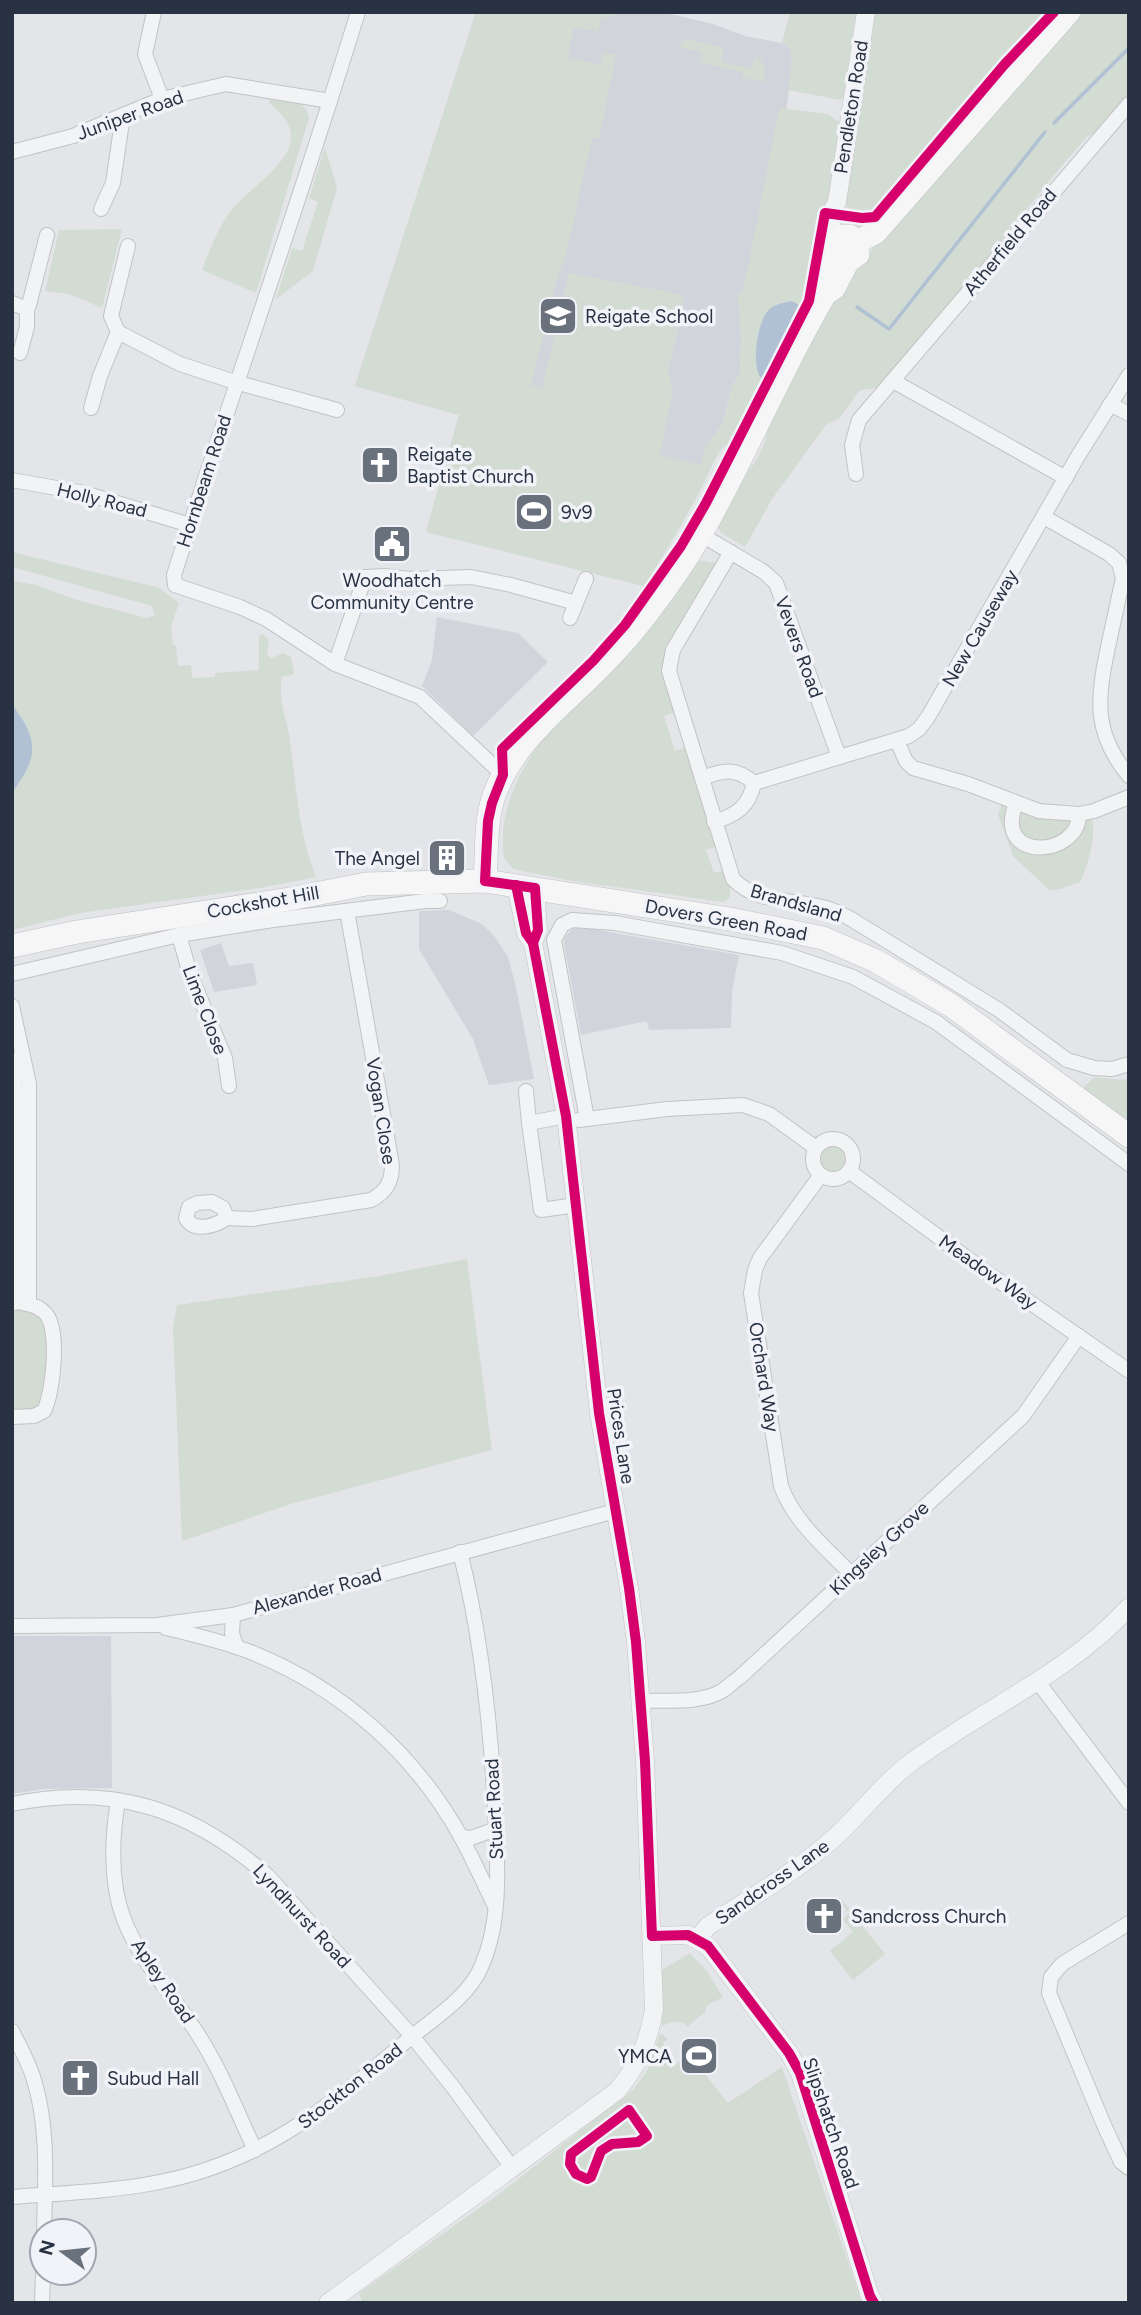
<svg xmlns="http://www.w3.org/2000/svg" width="1141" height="2315" viewBox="0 0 1141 2315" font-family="Figtree,sans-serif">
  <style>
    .built { fill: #d1d4db }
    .green { fill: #d3dcd3 }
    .water { fill: #b0c1d4 }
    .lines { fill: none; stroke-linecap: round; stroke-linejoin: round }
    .stream { stroke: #b0c1d4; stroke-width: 3.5 }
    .minor-casing { stroke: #c1c3c6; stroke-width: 16 }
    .tertiary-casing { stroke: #c1c3c6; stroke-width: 19 }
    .primary-casing { stroke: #bfc2c6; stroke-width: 24 }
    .minor { stroke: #f2f3f5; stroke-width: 14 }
    .tertiary { stroke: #f2f3f5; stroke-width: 18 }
    .primary { stroke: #f6f6f7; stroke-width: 23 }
    .cycleway-casing { stroke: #f1f3f8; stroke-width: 15 }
    .cycleway { stroke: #d6006c; stroke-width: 10 }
    .labels { text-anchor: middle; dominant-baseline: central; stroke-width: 7; stroke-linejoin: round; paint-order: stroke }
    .street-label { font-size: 19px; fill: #283243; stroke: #f1f3f8 }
    .poi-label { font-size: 19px; fill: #283243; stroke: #f1f3f8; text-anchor: start }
  </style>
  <rect width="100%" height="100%" fill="#e3e5e8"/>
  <!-- built -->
  <g class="built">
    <polygon points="476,12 662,12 713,24 745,36 782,43 790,48 792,60 784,134 743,290 740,373 731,389 723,424 708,443 692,488 644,586 426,532 459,415 355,386"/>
    <polygon points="437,617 518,633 548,662 473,736 422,686 432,660"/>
    <polygon points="449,910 482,924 495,937 508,957 516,987 534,1079 489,1085 473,1039 419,949 419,911"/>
    <polygon points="575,926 739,955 732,991 731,1028 649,1030 647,1021 581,1035 564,944 565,937"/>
    <polygon points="221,943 229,966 253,963 257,985 214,992 200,950"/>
    <polygon points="12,1636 111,1636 112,1788 43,1789 12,1794"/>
  </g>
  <!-- green -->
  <g class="green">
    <path d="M476,12H623L601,19L598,31L574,27L568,58L600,64L603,52L616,55L599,139L592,138L566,255L557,278L531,385L542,388L569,273L679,294L684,299L683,308L667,374L670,376L672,394L660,455L700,465L708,443L723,424L731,389L740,373L741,336L738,296L743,290L752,248L779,108L828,114L839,122L838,146L822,232L824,268L810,300L806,299L765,378L738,434L729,446H724C712,461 707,478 698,495C681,526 663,556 644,586L426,532L459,415L355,386Z"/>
    <polygon points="790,12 856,12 844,97 841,100 788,90 792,60 790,48 782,43"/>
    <polygon points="872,12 1129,12 1129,98 1094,134 1087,137 1058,170 884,387 860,390 839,419 826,425 772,499 745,547 721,533 718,527 719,520 738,485 756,461 765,442 771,417 815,333 846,281 864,263 874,246 851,222 845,201"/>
    <polygon points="685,39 724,48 721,62 752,68 754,57 761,59 765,70 764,82 743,78 743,72 700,63 702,52 678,47"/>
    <path d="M271,97C287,100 307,99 309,118L256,293L202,270C210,250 217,229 230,212C255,179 327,147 269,103Z"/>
    <polygon points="325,147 337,188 313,271 276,299 292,248 302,251 318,202 309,198"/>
    <polygon points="122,229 102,308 69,294 45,291 59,230"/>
    <path d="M12,552L160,588L179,603L171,626L173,645H176L178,666L191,665L192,678L215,677V673L259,670V635L263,634L269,640L267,655L271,658L283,653L291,657L294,674L282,677C278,701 285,712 289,735C296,783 298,832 316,877L260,888L80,913L12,930V581L37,585L77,600L147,618L155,615L152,606L12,567Z"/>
    <path d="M696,560L716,563L674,637L677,712L664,716L675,751L687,747L718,846L706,850L714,873L725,870L730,885V897L723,902L572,881L513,869L504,858C498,812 517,774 544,737Z"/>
    <path d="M1002,803C1032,817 1059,822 1092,817C1096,836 1089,864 1080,882L1061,889L1049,890L1013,856L998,814Z"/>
    <polygon points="1094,1077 1124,1080 1129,1077 1129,1125 1082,1089"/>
    <circle cx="832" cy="1159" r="14"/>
    <polygon points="467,1259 492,1450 291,1504 182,1541 173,1327 177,1305 379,1276"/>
    <path d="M23,1308C30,1311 37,1312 42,1319C51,1335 51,1391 38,1405C32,1412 21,1412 12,1413V1309Z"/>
    <polygon points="842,1900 885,1954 853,1980 830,1951 853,1932 843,1919 849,1913 840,1902"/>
    <polygon points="690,1953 707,1971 723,1997 706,2006 706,2011 687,2027 684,2023 672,2022 662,2026 662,1970"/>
    <polygon points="660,2033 668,2039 663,2043 667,2047 663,2051 666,2055 662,2058 671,2068 685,2057 690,2063 694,2060 728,2103 782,2067 862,2303 363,2303 359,2293 495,2197 635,2088 648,2069"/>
  </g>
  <!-- water -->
  <g class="water">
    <path d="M792,301L802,307L799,316L765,378H761C751,365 757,325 767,312C773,304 783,303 792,301Z"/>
    <path d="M12,703C15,710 20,715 24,722C41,752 29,768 12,793Z"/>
  </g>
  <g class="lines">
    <!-- stream -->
    <g class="stream">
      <polyline points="1054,123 1129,48"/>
      <polyline points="857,307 889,329 1045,132"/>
    </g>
    <!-- minor casing -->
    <g class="minor-casing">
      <g id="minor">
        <polyline points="154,12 145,54 162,99"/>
        <path d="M358,12C300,201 234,387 174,575L175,585L240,607L266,619L335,664L420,697L503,775"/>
        <polyline points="12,152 73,136 162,99 226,84 330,101"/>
        <polyline points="101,209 113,183 123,115"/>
        <polyline points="128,246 111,316 118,332 180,364 235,382 337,410"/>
        <polyline points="12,303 27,309 29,305 47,235"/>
        <polyline points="20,353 27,327 27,309"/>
        <polyline points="893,381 1066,478"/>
        <polyline points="1110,404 1129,414"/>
        <polyline points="91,408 100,376 118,332"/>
        <polyline points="856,474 852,445 859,420 1129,104"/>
        <polyline points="12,480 84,493 190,525"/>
        <path d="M1044,517L1109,554L1119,563L1123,578C1118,601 1113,624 1108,647C1097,699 1093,733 1129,776"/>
        <polyline points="700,534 764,572 776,583 839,757"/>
        <path d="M731,552L673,650L669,671L733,879C757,904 794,899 826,908C835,910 843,915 851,919L999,1010L1067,1060L1094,1068L1112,1069L1129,1064"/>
        <polyline points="570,618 586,579"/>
        <polyline points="335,664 365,577 384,576 411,579 471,577 511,585 576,603"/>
        <polyline points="897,741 906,761 913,768 968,784 1039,811 1079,814 1094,811 1129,797"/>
        <path d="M702,778C723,770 736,767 754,783C749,807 736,815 714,822"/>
        <polyline points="754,783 909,736 919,729 928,717 1078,456 1129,375"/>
        <path d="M1016,803C992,864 1080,857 1079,814"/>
        <polyline points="179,935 190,974 225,1058 229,1086"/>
        <polyline points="12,974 179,935 273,920 425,901 440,901"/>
        <polyline points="12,1006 29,1084 29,1304"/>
        <polyline points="12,1059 17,1106 15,1303"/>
        <polyline points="526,1091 529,1123"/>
        <polyline points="566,1116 529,1123 541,1210 576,1205"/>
        <polyline points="587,1119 554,940 562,925 572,920 615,923 782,953 853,977 936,1022 1129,1164"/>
        <polyline points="579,1120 667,1109 743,1105 769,1114 816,1148"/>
        <circle cx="833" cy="1159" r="20"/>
        <polyline points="849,1171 986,1272 1129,1371"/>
        <path d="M821,1175L760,1258L755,1270L751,1293L781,1486C794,1522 826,1548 851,1574"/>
        <path d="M212,1202L223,1208L227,1218C215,1226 194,1233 186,1218L189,1207L198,1203Z"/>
        <path d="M227,1218L252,1219L371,1200C386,1192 392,1182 392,1165L347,911"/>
        <path d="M12,1417L34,1416L44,1411C53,1394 60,1330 46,1314C40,1307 30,1304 22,1303"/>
        <polyline points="233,1615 232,1633 236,1646"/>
        <polyline points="12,1626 157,1625 233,1615 615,1511"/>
        <path d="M166,1628C196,1635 225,1642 253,1653C342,1689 415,1754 461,1837C473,1859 483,1882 494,1904"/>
        <polyline points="1038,1682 1129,1803"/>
        <path d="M642,1701C666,1700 700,1704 722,1691C728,1687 734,1681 740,1677L1023,1416L1079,1336"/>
        <path d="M118,1800C112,1837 110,1881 123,1917C138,1958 172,1994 195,2030C220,2067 236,2110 255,2150"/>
        <path d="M12,1804C113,1783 191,1809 268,1876L412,2036L453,2087L513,2169"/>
        <polyline points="461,1837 471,1838 496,1829"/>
        <polyline points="1129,1923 1062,1964 1051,1977 1049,1993 1104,2125 1121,2162 1129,2168"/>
        <path d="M12,2031C20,2047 29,2063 34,2080C49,2128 45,2182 44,2231"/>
        <path d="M12,2197C60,2193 107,2192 154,2183C257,2165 328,2108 404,2043C431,2020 469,1998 482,1965C500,1923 498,1874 496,1829C492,1736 483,1642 460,1552"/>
        <polyline points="42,2303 43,2273"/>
      </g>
    </g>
    <!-- tertiary casing -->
    <g class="tertiary-casing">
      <g id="tertiary">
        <path d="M837,240C829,227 829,215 837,202L866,12"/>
        <polyline points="533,943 538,930 535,888"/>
        <polyline points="652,1936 688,1935 708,1946 789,2053 800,2073 870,2296 874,2303"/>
        <path d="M697,1939L708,1926C750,1898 796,1872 834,1838C860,1815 881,1785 909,1764C982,1709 1067,1675 1129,1607"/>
        <path d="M328,2303L617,2091C638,2066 649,2041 654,2009L645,1761L636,1642L629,1588L599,1413L566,1116L533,943L526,933L516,885"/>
      </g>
    </g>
    <!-- primary casing -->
    <g class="primary-casing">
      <g id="primary">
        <polyline points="857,242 876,232 1069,12"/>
        <path d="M485,881C487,855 485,827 492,802C510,741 567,703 608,659C639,627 665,591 689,554C737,475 772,388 817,308L825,294L834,288L848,261L858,254L857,242L850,236H843L835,243V254L824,284L825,294"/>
        <polyline points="12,946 77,932 290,899 366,884 485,881 730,919 823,938 876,961 952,1006 1129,1136"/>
      </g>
    </g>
    <!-- minor -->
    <use href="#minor" class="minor"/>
    <!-- tertiary -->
    <use href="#tertiary" class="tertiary"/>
    <!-- primary -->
    <use href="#primary" class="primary"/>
    <!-- cycleway casing -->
    <g class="cycleway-casing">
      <g id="cycleway">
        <polyline points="516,885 526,933 533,943 566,1116 599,1413 629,1588 636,1642 645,1761 652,1936 688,1935 708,1946 789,2053 800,2073 870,2296 874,2303"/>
        <polyline points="533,943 538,930 535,888 485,881 488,821 492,803 503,775 502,749 593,661 625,625 681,546 706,503 809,301 825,213 862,218 875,217 1004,65 1054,12"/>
        <polygon points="629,2110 647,2136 638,2142 612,2144 601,2151 591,2177 587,2179 576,2174 570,2164 571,2154"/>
      </g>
    </g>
    <!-- cycleway -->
    <use href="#cycleway" class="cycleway"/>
  </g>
  <!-- icons -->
  <defs>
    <g id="school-square" transform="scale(2.0125)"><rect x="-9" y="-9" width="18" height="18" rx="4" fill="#69717d" stroke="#f1f3f8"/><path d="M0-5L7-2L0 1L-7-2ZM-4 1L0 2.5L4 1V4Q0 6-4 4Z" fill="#fff"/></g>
    <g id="church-square" transform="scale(2.0125)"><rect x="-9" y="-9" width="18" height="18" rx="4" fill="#69717d" stroke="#f1f3f8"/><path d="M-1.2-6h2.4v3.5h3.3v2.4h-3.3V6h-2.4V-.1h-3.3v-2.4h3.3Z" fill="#fff"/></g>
    <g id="stadium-square" transform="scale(2.0125)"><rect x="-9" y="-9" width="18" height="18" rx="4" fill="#69717d" stroke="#f1f3f8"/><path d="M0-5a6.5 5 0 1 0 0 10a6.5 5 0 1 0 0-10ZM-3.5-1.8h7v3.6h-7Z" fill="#fff"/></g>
    <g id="civic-square" transform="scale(2.0125)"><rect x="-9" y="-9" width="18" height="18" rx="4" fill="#69717d" stroke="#f1f3f8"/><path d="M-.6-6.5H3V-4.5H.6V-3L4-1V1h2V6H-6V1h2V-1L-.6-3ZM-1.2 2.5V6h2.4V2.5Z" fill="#fff"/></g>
    <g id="building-square" transform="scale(2.0125)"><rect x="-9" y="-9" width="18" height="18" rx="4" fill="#69717d" stroke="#f1f3f8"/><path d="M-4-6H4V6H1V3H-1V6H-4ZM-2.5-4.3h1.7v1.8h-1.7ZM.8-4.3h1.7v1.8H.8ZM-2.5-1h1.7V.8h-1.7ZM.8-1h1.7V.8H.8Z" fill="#fff"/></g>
  </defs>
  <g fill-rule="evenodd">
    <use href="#school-square" x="558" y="316"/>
    <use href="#church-square" x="380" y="465"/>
    <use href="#stadium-square" x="534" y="512"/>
    <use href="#civic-square" x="392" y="544"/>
    <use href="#building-square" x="447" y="858"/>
    <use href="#church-square" x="824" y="1916"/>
    <use href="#stadium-square" x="699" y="2056"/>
    <use href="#church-square" x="80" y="2078"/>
  </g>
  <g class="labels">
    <!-- street labels -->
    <g class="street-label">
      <text transform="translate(851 107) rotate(-81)">Pendleton Road</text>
      <text transform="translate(130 115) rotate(-20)">Juniper Road</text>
      <text transform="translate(1010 242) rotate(-50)">Atherfield Road</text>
      <text transform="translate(204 481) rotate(-72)">Hornbeam Road</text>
      <text transform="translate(102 500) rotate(14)">Holly Road</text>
      <text transform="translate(980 628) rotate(-60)">New Causeway</text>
      <text transform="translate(799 647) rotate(70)">Vevers Road</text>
      <text transform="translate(263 902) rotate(-10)">Cockshot Hill</text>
      <text transform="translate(796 903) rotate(16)">Brandsland</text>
      <text transform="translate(726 920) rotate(10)">Dovers Green Road</text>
      <text transform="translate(205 1010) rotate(69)">Lime Close</text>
      <text transform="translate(381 1111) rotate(81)">Vogan Close</text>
      <text transform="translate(988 1272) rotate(35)">Meadow Way</text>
      <text transform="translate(764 1377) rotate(81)">Orchard Way</text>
      <text transform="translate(621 1436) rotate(81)">Prices Lane</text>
      <text transform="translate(879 1548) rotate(-43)">Kingsley Grove</text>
      <text transform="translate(317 1591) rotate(-15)">Alexander Road</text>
      <text transform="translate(494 1809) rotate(-93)">Stuart Road</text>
      <text transform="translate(772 1882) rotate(-35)">Sandcross Lane</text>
      <text transform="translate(302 1916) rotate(47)">Lyndhurst Road</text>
      <text transform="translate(163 1981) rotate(56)">Apley Road</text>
      <text transform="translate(350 2086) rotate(-38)">Stockton Road</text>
      <text transform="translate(831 2123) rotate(71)">Slipshatch Road</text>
    </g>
    <!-- poi labels -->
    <g class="poi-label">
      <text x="585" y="316">Reigate School</text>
      <text x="407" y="454">Reigate<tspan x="407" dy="22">Baptist Church</tspan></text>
      <text x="561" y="512">9v9</text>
      <text x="392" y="580" text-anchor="middle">Woodhatch<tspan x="392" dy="22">Community Centre</tspan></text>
      <text x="420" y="858" text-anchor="end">The Angel</text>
      <text x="851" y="1916">Sandcross Church</text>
      <text x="672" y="2056" text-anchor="end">YMCA</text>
      <text x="107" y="2078">Subud Hall</text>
    </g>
  </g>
  <!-- border -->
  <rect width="1141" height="2315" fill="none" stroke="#283243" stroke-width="28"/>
  <!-- north arrow -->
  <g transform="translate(63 2252) rotate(285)"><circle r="33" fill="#f1f3f8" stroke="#a1a6b0" stroke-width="2"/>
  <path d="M0-5L12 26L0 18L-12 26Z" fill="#69717d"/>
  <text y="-10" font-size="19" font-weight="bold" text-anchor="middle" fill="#283243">N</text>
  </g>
</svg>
